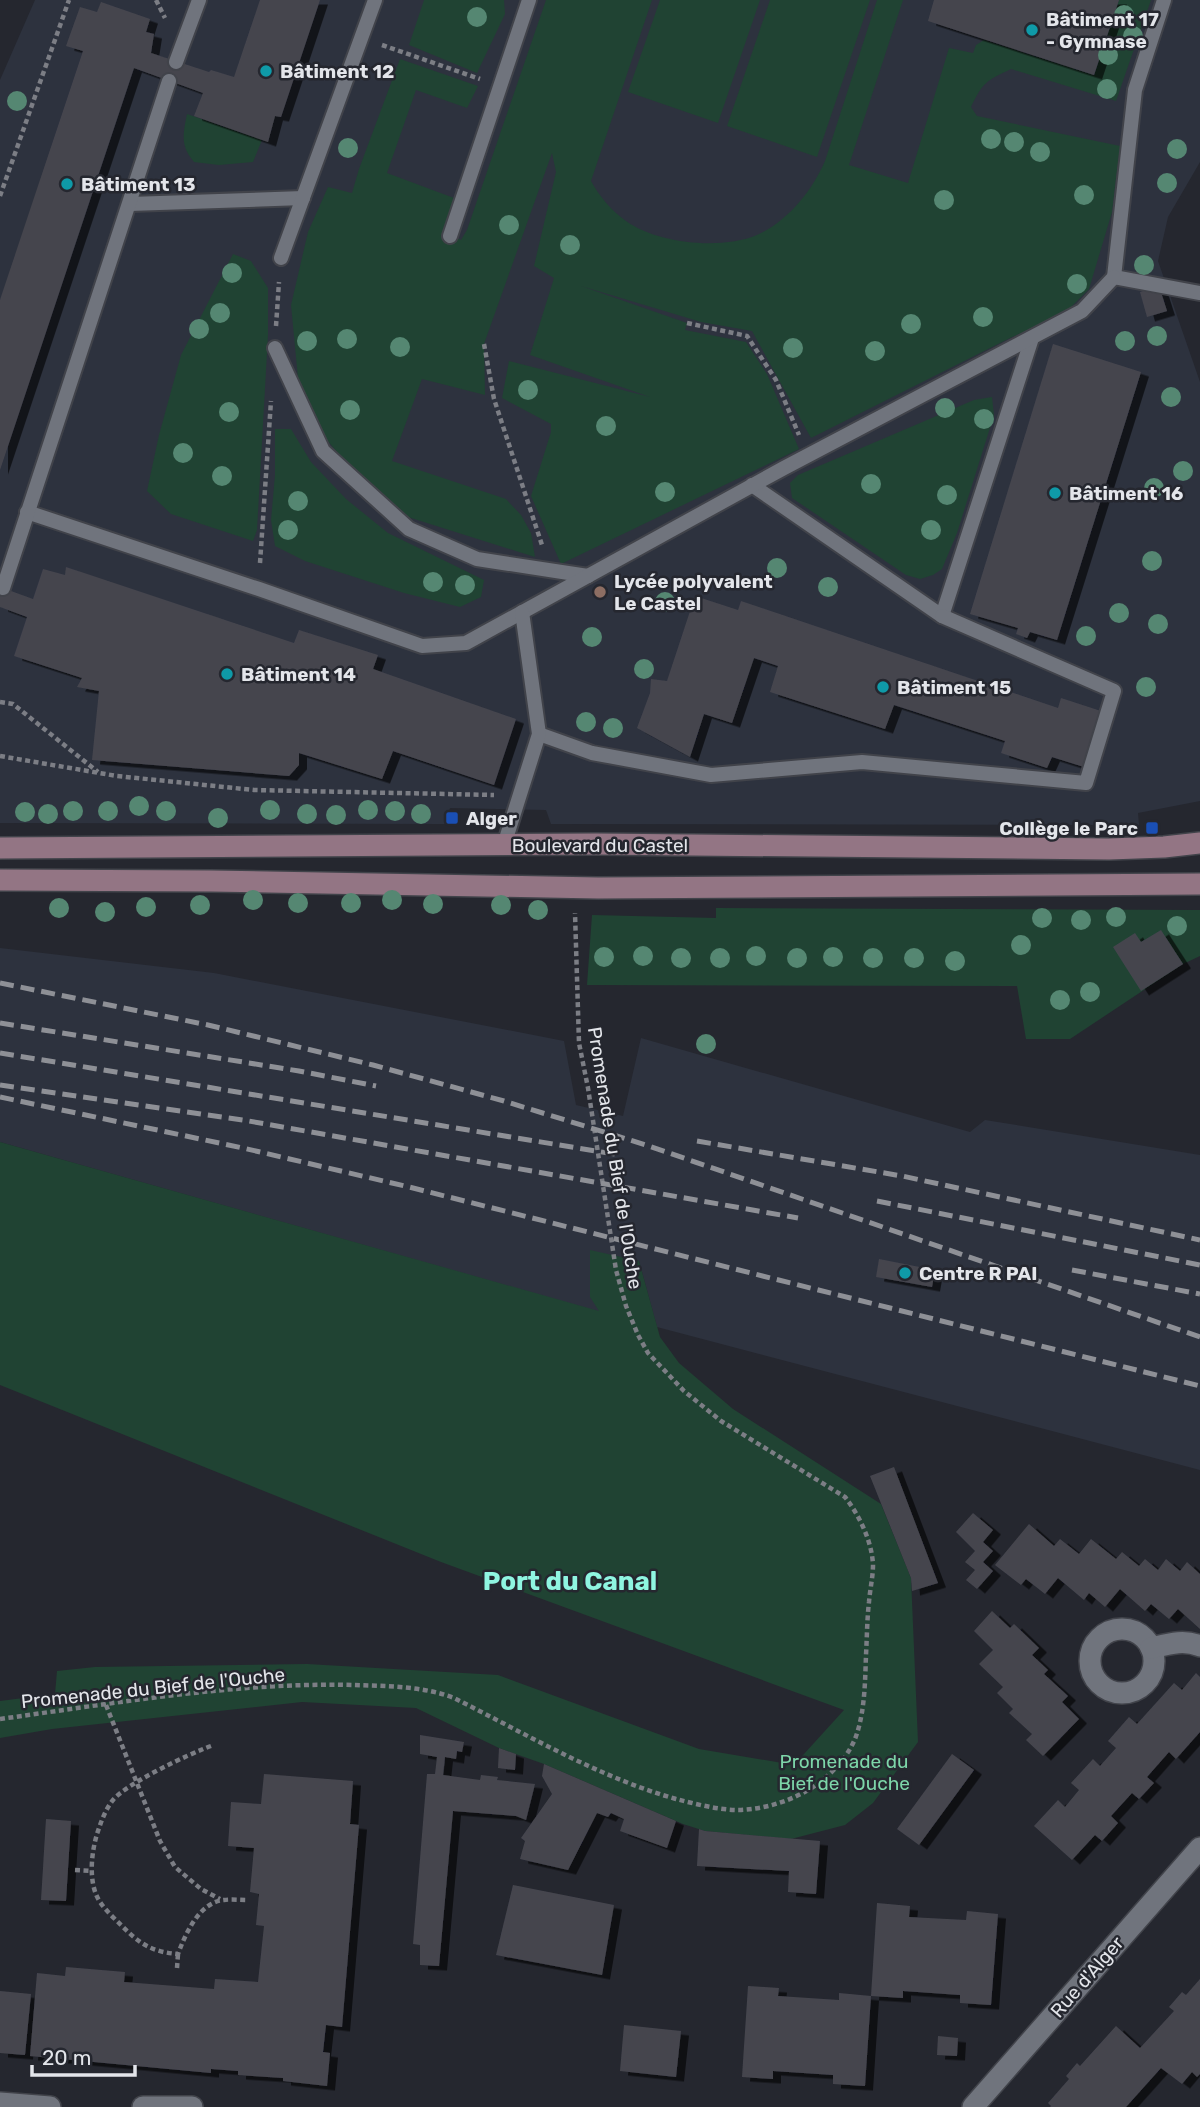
<svg xmlns="http://www.w3.org/2000/svg" width="1200" height="2107" viewBox="0 0 1200 2107" font-family="Rubik,sans-serif">
  <style>
    .built { fill: #2d323e }
    .green { fill: #204333 }
    .building { fill: #45454e; filter: url(#shadow) }
    .lines { fill: none; stroke-linecap: round; stroke-linejoin: round }
    .service-casing { stroke: #41434a; stroke-width: 18 }
    .minor-casing { stroke: #41434a; stroke-width: 24 }
    .secondary-casing { stroke: #41434a; stroke-width: 24 }
    .path { stroke: #7c7e85; stroke-width: 4.5; stroke-dasharray: 5 3.5; stroke-linecap: butt }
    .service { stroke: #70747d; stroke-width: 14 }
    .minor { stroke: #70747d; stroke-width: 21 }
    .secondary { stroke: #937584; stroke-width: 21 }
    .rail { stroke: #8e9096; stroke-width: 5; stroke-dasharray: 14 7; stroke-linecap: butt }
    .tree { fill: #558772 }
    .culture-dot { fill: #0f9aa8; stroke: #25272f; stroke-width: 2.5 }
    .education-dot { fill: #8d6e63; stroke: #25272f; stroke-width: 2.5 }
    .transit-dot { fill: #1a4fb4; stroke: #25272f; stroke-width: 2.5 }
    .labels { text-anchor: middle; dominant-baseline: central; stroke-width: 5; stroke-linejoin: round; paint-order: stroke }
    .poi-label { font-size: 19px; font-weight: bold; fill: #e3e5ea; stroke: #25272f; text-anchor: start }
    .street-label { font-size: 19px; fill: #e3e5ea; stroke: #25272f }
    .park-label { font-size: 19px; fill: #7dd5a9; stroke: #25272f }
    .district-label { font-size: 26px; font-weight: bold; fill: #8ff5e1; stroke: #25272f }
  </style>
  <defs>
    <filter id="shadow"><feDropShadow dx="8" dy="4.5" stdDeviation="0" flood-color="#0009"/></filter>
  </defs>
  <rect width="100%" height="100%" fill="#25272f"/>
  <!-- built -->
  <g class="built">
    <polygon points="35,0 1200,0 1200,162 1168,217 1158,261 1200,382 1200,801 1138,813 1139,825 551,824 546,810 450,808 445,824 0,823 0,80"/>
    <polygon points="0,948 214,973 564,1041 576,1105 623,1116 641,1038 970,1132 985,1120 1200,1155 1200,1470 657,1327 639,1261 590,1251 600,1312 0,1142"/>
  </g>
  <!-- green -->
  <g class="green">
    <polygon points="424,0 504,0 505,14 477,73 409,45"/>
    <path d="M546,0H652L591,181C599,196 612,211 626,221C658,244 721,250 757,235C788,221 812,191 825,161L877,0H903L849,165L908,183L949,48L973,53L976,45L984,40L1094,75L1119,0H1151L1116,101L1011,69C986,81 983,82 971,107L977,116L1120,146L1112,212L1089,289L1064,314L1010,338L811,438L752,331L701,322L581,286L687,323L685,330L746,342L767,374L799,449L561,564L531,496L551,432V424L502,398L509,361L650,397L530,355L554,278L534,266L556,172L552,153L484,344L485,395L422,379L392,461L506,499L521,515L531,533L535,557L408,517L355,473L326,439L298,378L291,305L308,232L328,187L352,193L359,169L400,59L478,86L467,108L416,90L387,173L454,198L451,235L461,240L467,230Z"/>
    <polygon points="660,0 760,0 718,123 628,92"/>
    <polygon points="770,0 870,0 817,157 727,126"/>
    <path d="M187,114L262,140L253,162L219,165L194,162C180,146 183,134 187,114Z"/>
    <polygon points="233,254 251,261 268,288 268,335 257,530 253,541 171,514 147,491 159,435 181,355"/>
    <polygon points="992,397 994,415 957,533 942,569 933,575 920,579 906,575 792,498 790,483 798,475 974,400"/>
    <polygon points="275,429 291,429 311,462 346,499 388,533 484,580 481,597 460,607 404,593 305,561 275,546 271,520 275,475"/>
    <polygon points="716,908 1200,910 1200,956 1183,964 1070,1039 1026,1039 1017,986 587,985 592,915 716,918"/>
    <polygon points="0,1142 599,1311 590,1297 590,1250 639,1261 660,1337 679,1363 733,1409 881,1504 911,1578 918,1742 873,1803 845,1825 791,1839 705,1831 683,1824 544,1764 499,1748 416,1708 302,1702 52,1729 0,1738 0,1701 55,1694 57,1671 95,1667 307,1664 498,1675 699,1749 794,1765 844,1710 441,1562 0,1385"/>
  </g>
  <!-- building -->
  <g class="building">
    <polygon points="260,0 320,0 281,117 275,116 268,142 194,116 203,93 134,68 0,470 0,300 83,51 66,46 80,7 97,12 101,2 150,19 146,32 154,34 151,53 209,72 211,70 234,77"/>
    <polygon points="934,0 1119,0 1094,75 928,21"/>
    <polygon points="1159,286 1167,311 1147,317 1140,292"/>
    <polygon points="1053,344 1141,372 1057,640 1030,632 1027,638 1016,634 1018,628 970,614"/>
    <polygon points="66,567 294,643 299,630 378,655 373,669 516,719 494,785 393,751 382,779 299,753 299,765 289,776 92,760 99,691 77,687 82,678 14,656 27,617 0,607 0,587 33,599 43,569 65,575"/>
    <polygon points="695,596 738,610 741,601 1058,708 1061,698 1104,712 1084,767 1052,757 1047,768 1001,753 1005,741 894,705 885,729 770,692 778,666 754,658 732,723 704,714 690,757 637,728 650,693 651,679 667,681"/>
    <polygon points="1161,930 1183,964 1141,991 1113,947 1135,933 1141,942"/>
    <polygon points="879,1259 935,1270 932,1287 876,1277"/>
    <polygon points="894,1467 938,1583 912,1591 911,1578 870,1476"/>
    <polygon points="973,1513 993,1530 983,1542 993,1551 983,1562 993,1571 977,1589 966,1580 975,1570 965,1562 975,1551 956,1532"/>
    <polygon points="1029,1524 1054,1546 1060,1539 1079,1554 1091,1539 1116,1559 1122,1552 1139,1566 1145,1559 1158,1570 1166,1559 1180,1571 1187,1562 1200,1574 1200,1629 1178,1609 1169,1619 1151,1604 1145,1611 1120,1589 1105,1607 1089,1593 1084,1600 1058,1578 1045,1594 1026,1579 1021,1585 995,1565"/>
    <polygon points="992,1611 1010,1628 1014,1624 1039,1648 1032,1655 1048,1670 1044,1674 1068,1696 1062,1702 1079,1719 1043,1756 1026,1740 1032,1734 1009,1713 1013,1709 997,1693 1003,1687 979,1664 993,1650 974,1631"/>
    <polygon points="1196,1673 1200,1677 1200,1732 1176,1759 1169,1752 1147,1777 1154,1783 1139,1799 1132,1793 1111,1816 1118,1823 1102,1841 1095,1835 1072,1860 1034,1826 1058,1800 1065,1807 1079,1790 1071,1783 1093,1759 1100,1766 1116,1748 1108,1741 1129,1717 1137,1724 1174,1683 1182,1690"/>
    <polygon points="420,1735 464,1742 462,1752 457,1751 456,1759 445,1757 443,1775 480,1780 481,1775 498,1777 497,1780 535,1784 526,1820 516,1816 453,1811 439,1966 420,1965 420,1945 413,1944 427,1774 435,1774 437,1757 420,1754"/>
    <polygon points="499,1748 516,1754 515,1770 498,1768"/>
    <polygon points="952,1754 974,1770 919,1845 897,1829"/>
    <polygon points="544,1764 676,1821 667,1848 620,1831 624,1819 611,1813 608,1817 597,1813 568,1870 520,1859 525,1841 521,1838 552,1794 542,1776"/>
    <polygon points="264,1774 353,1781 350,1824 359,1825 342,2027 326,2025 323,2052 330,2053 327,2086 283,2081 283,2078 238,2075 238,2071 211,2069 211,2073 30,2056 37,1973 65,1976 66,1967 125,1972 124,1982 214,1989 215,1979 258,1982 264,1926 256,1925 259,1894 250,1892 254,1848 228,1846 231,1802 261,1804"/>
    <polygon points="46,1819 71,1821 66,1901 41,1900"/>
    <polygon points="699,1829 705,1831 820,1841 816,1894 788,1892 789,1871 697,1866"/>
    <polygon points="513,1885 614,1905 602,1975 496,1955"/>
    <polygon points="877,1903 910,1906 909,1917 966,1920 967,1911 998,1914 991,2005 960,2003 960,1995 903,1991 903,1998 871,1996 865,2086 833,2084 833,2075 773,2071 773,2079 742,2077 748,1986 779,1988 778,1996 839,2000 839,1993 871,1996"/>
    <polygon points="1200,1979 1200,2074 1197,2077 1192,2072 1182,2084 1161,2068 1126,2107 1050,2107 1051,2106 1048,2103 1069,2079 1066,2076 1077,2063 1080,2066 1116,2026 1140,2048 1174,2011 1169,2007 1182,1992 1186,1995"/>
    <polygon points="0,1991 31,1994 25,2055 0,2053"/>
    <polygon points="624,2025 681,2031 676,2077 620,2071"/>
    <polygon points="938,2036 958,2038 957,2056 937,2055"/>
  </g>
  <g class="lines">
    <!-- service casing -->
    <g class="service-casing">
      <g id="service">
        <polyline points="1164,0 1135,90 1114,277 1200,293"/>
        <polyline points="176,62 199,0"/>
        <polyline points="130,204 303,198"/>
        <polyline points="450,236 529,0"/>
        <polyline points="281,258 375,0"/>
        <polyline points="275,348 323,451 409,529 477,559 588,576"/>
        <polyline points="752,485 942,616 1032,338"/>
        <polyline points="27,512 259,589 422,646 466,643 784,468 1082,311 1114,277"/>
        <polyline points="3,588 169,81"/>
        <polyline points="539,734 592,753 711,775 862,762 1086,783 1114,691 942,616"/>
        <polyline points="504,845 539,734 522,612"/>
      </g>
    </g>
    <!-- minor casing -->
    <g class="minor-casing">
      <g id="minor">
        <circle cx="1122" cy="1661" r="32"/>
        <path d="M1151,1648C1168,1644 1184,1639 1200,1646"/>
        <polyline points="0,2103 50,2107"/>
        <polyline points="143,2107 192,2107"/>
        <polyline points="973,2107 1200,1848"/>
      </g>
    </g>
    <!-- secondary casing -->
    <g class="secondary-casing">
      <g id="secondary">
        <polyline points="0,848 596,844 1109,849 1164,847 1200,843"/>
        <polyline points="0,880 211,881 598,888 1200,884"/>
      </g>
    </g>
    <!-- path -->
    <g class="path">
      <polyline points="156,0 165,18"/>
      <polyline points="382,45 480,79"/>
      <polyline points="0,196 69,0"/>
      <polyline points="687,323 747,336 776,380 799,435"/>
      <polyline points="276,326 279,282"/>
      <polyline points="484,344 494,399 542,545"/>
      <polyline points="260,563 271,401"/>
      <polyline points="0,702 13,704 98,772"/>
      <polyline points="0,756 117,776 254,790 494,795"/>
      <polyline points="106,1705 160,1841 175,1867 201,1889 220,1899"/>
      <path d="M0,1719C117,1703 236,1682 354,1685C387,1686 423,1686 454,1698C526,1734 598,1777 676,1799C696,1804 718,1810 739,1810C764,1809 788,1802 810,1789C829,1777 846,1760 855,1739C865,1713 865,1682 866,1655C867,1637 867,1619 869,1602C870,1589 873,1577 873,1565C872,1541 859,1515 845,1497L721,1421L684,1391L648,1353L638,1335L626,1306L616,1270L588,1088L579,1043L575,913"/>
      <path d="M211,1746C189,1754 127,1783 113,1800C105,1810 101,1822 97,1834C91,1854 88,1884 100,1902C106,1911 115,1919 122,1926C140,1944 152,1952 178,1954C185,1935 199,1902 224,1900C231,1899 239,1900 247,1900"/>
      <polyline points="75,1870 92,1871"/>
      <polyline points="177,1968 178,1954"/>
    </g>
    <!-- service -->
    <use href="#service" class="service"/>
    <!-- minor -->
    <use href="#minor" class="minor"/>
    <!-- secondary -->
    <use href="#secondary" class="secondary"/>
    <!-- rail -->
    <g class="rail">
      <polyline points="0,983 208,1025 373,1065 504,1101 649,1146 1200,1337"/>
      <polyline points="0,1023 299,1071 376,1086"/>
      <polyline points="0,1053 620,1155"/>
      <polyline points="0,1085 243,1120 798,1218"/>
      <polyline points="0,1097 243,1148 409,1187 1200,1386"/>
      <polyline points="697,1141 902,1176 1200,1240"/>
      <polyline points="877,1201 1200,1265"/>
      <polyline points="1072,1270 1200,1294"/>
    </g>
  </g>
  <!-- trees -->
  <g class="tree">
    <circle cx="1124" cy="15" r="10"/>
    <circle cx="477" cy="17" r="10"/>
    <circle cx="1133" cy="36" r="10"/>
    <circle cx="1108" cy="55" r="10"/>
    <circle cx="1107" cy="89" r="10"/>
    <circle cx="17" cy="101" r="10"/>
    <circle cx="991" cy="139" r="10"/>
    <circle cx="1014" cy="142" r="10"/>
    <circle cx="348" cy="148" r="10"/>
    <circle cx="1177" cy="149" r="10"/>
    <circle cx="1040" cy="152" r="10"/>
    <circle cx="1167" cy="183" r="10"/>
    <circle cx="1084" cy="195" r="10"/>
    <circle cx="944" cy="200" r="10"/>
    <circle cx="509" cy="225" r="10"/>
    <circle cx="570" cy="245" r="10"/>
    <circle cx="1144" cy="265" r="10"/>
    <circle cx="232" cy="273" r="10"/>
    <circle cx="1077" cy="284" r="10"/>
    <circle cx="220" cy="313" r="10"/>
    <circle cx="983" cy="317" r="10"/>
    <circle cx="911" cy="324" r="10"/>
    <circle cx="199" cy="329" r="10"/>
    <circle cx="1157" cy="336" r="10"/>
    <circle cx="347" cy="339" r="10"/>
    <circle cx="307" cy="341" r="10"/>
    <circle cx="1125" cy="341" r="10"/>
    <circle cx="400" cy="347" r="10"/>
    <circle cx="793" cy="348" r="10"/>
    <circle cx="875" cy="351" r="10"/>
    <circle cx="528" cy="390" r="10"/>
    <circle cx="1171" cy="397" r="10"/>
    <circle cx="945" cy="408" r="10"/>
    <circle cx="350" cy="410" r="10"/>
    <circle cx="229" cy="412" r="10"/>
    <circle cx="984" cy="419" r="10"/>
    <circle cx="606" cy="426" r="10"/>
    <circle cx="183" cy="453" r="10"/>
    <circle cx="1183" cy="471" r="10"/>
    <circle cx="222" cy="476" r="10"/>
    <circle cx="871" cy="484" r="10"/>
    <circle cx="1154" cy="488" r="10"/>
    <circle cx="665" cy="492" r="10"/>
    <circle cx="947" cy="495" r="10"/>
    <circle cx="298" cy="501" r="10"/>
    <circle cx="288" cy="530" r="10"/>
    <circle cx="931" cy="530" r="10"/>
    <circle cx="1152" cy="561" r="10"/>
    <circle cx="777" cy="568" r="10"/>
    <circle cx="433" cy="582" r="10"/>
    <circle cx="465" cy="585" r="10"/>
    <circle cx="828" cy="587" r="10"/>
    <circle cx="665" cy="602" r="10"/>
    <circle cx="1119" cy="613" r="10"/>
    <circle cx="1158" cy="624" r="10"/>
    <circle cx="1086" cy="636" r="10"/>
    <circle cx="592" cy="637" r="10"/>
    <circle cx="644" cy="669" r="10"/>
    <circle cx="1146" cy="687" r="10"/>
    <circle cx="586" cy="722" r="10"/>
    <circle cx="613" cy="728" r="10"/>
    <circle cx="139" cy="806" r="10"/>
    <circle cx="270" cy="810" r="10"/>
    <circle cx="368" cy="810" r="10"/>
    <circle cx="73" cy="811" r="10"/>
    <circle cx="108" cy="811" r="10"/>
    <circle cx="166" cy="811" r="10"/>
    <circle cx="395" cy="811" r="10"/>
    <circle cx="25" cy="812" r="10"/>
    <circle cx="48" cy="814" r="10"/>
    <circle cx="307" cy="814" r="10"/>
    <circle cx="421" cy="814" r="10"/>
    <circle cx="336" cy="815" r="10"/>
    <circle cx="218" cy="818" r="10"/>
    <circle cx="253" cy="900" r="10"/>
    <circle cx="392" cy="900" r="10"/>
    <circle cx="298" cy="903" r="10"/>
    <circle cx="351" cy="903" r="10"/>
    <circle cx="433" cy="904" r="10"/>
    <circle cx="200" cy="905" r="10"/>
    <circle cx="501" cy="905" r="10"/>
    <circle cx="146" cy="907" r="10"/>
    <circle cx="59" cy="908" r="10"/>
    <circle cx="538" cy="910" r="10"/>
    <circle cx="105" cy="912" r="10"/>
    <circle cx="1116" cy="917" r="10"/>
    <circle cx="1042" cy="918" r="10"/>
    <circle cx="1081" cy="920" r="10"/>
    <circle cx="1177" cy="926" r="10"/>
    <circle cx="1021" cy="945" r="10"/>
    <circle cx="643" cy="956" r="10"/>
    <circle cx="756" cy="956" r="10"/>
    <circle cx="604" cy="957" r="10"/>
    <circle cx="833" cy="957" r="10"/>
    <circle cx="681" cy="958" r="10"/>
    <circle cx="720" cy="958" r="10"/>
    <circle cx="797" cy="958" r="10"/>
    <circle cx="873" cy="958" r="10"/>
    <circle cx="914" cy="958" r="10"/>
    <circle cx="955" cy="961" r="10"/>
    <circle cx="1090" cy="992" r="10"/>
    <circle cx="1060" cy="1000" r="10"/>
    <circle cx="706" cy="1044" r="10"/>
  </g>
  <!-- markers -->
  <g class="culture-dot">
    <circle cx="1032" cy="30" r="7"/>
    <circle cx="266" cy="71" r="7"/>
    <circle cx="67" cy="184" r="7"/>
    <circle cx="1055" cy="493" r="7"/>
    <circle cx="227" cy="674" r="7"/>
    <circle cx="883" cy="687" r="7"/>
    <circle cx="905" cy="1273" r="7"/>
  </g>
  <circle class="education-dot" cx="600" cy="592" r="7"/>
  <g class="transit-dot">
    <rect x="445" y="811" width="14" height="14" rx="3.5"/>
    <rect x="1145" y="821" width="14" height="14" rx="3.5"/>
  </g>
  <g class="labels">
    <!-- poi labels -->
    <g class="poi-label">
      <text x="1046" y="19">Bâtiment 17<tspan x="1046" dy="22">- Gymnase</tspan></text>
      <text x="280" y="71">Bâtiment 12</text>
      <text x="81" y="184">Bâtiment 13</text>
      <text x="1069" y="493">Bâtiment 16</text>
      <text x="614" y="581">Lycée polyvalent<tspan x="614" dy="22">Le Castel</tspan></text>
      <text x="241" y="674">Bâtiment 14</text>
      <text x="897" y="687">Bâtiment 15</text>
      <text x="466" y="818">Alger</text>
      <text x="1138" y="828" text-anchor="end">Collège le Parc</text>
      <text x="919" y="1273">Centre R PAI</text>
    </g>
    <!-- street labels -->
    <g class="street-label">
      <text x="600" y="845">Boulevard du Castel</text>
      <text transform="translate(615 1158) rotate(81)">Promenade du Bief de l'Ouche</text>
      <text transform="translate(153 1688) rotate(-6)">Promenade du Bief de l'Ouche</text>
      <text transform="translate(1087 1977) rotate(-49)">Rue d'Alger</text>
    </g>
    <!-- park labels -->
    <g class="park-label">
      <text x="844" y="1761">Promenade du<tspan x="844" dy="22">Bief de l'Ouche</tspan></text>
    </g>
    <!-- district labels -->
    <g class="district-label">
      <text x="570" y="1581">Port du Canal</text>
    </g>
  </g>
  <!-- scale -->
  <path d="M32 2065v10h103v-10" fill="none" stroke="#e3e5ea" stroke-width="3.5"/>
  <text x="42" y="2065" font-size="21" fill="#e3e5ea" stroke="#25272f" stroke-width="5" paint-order="stroke">20 m</text>
</svg>
